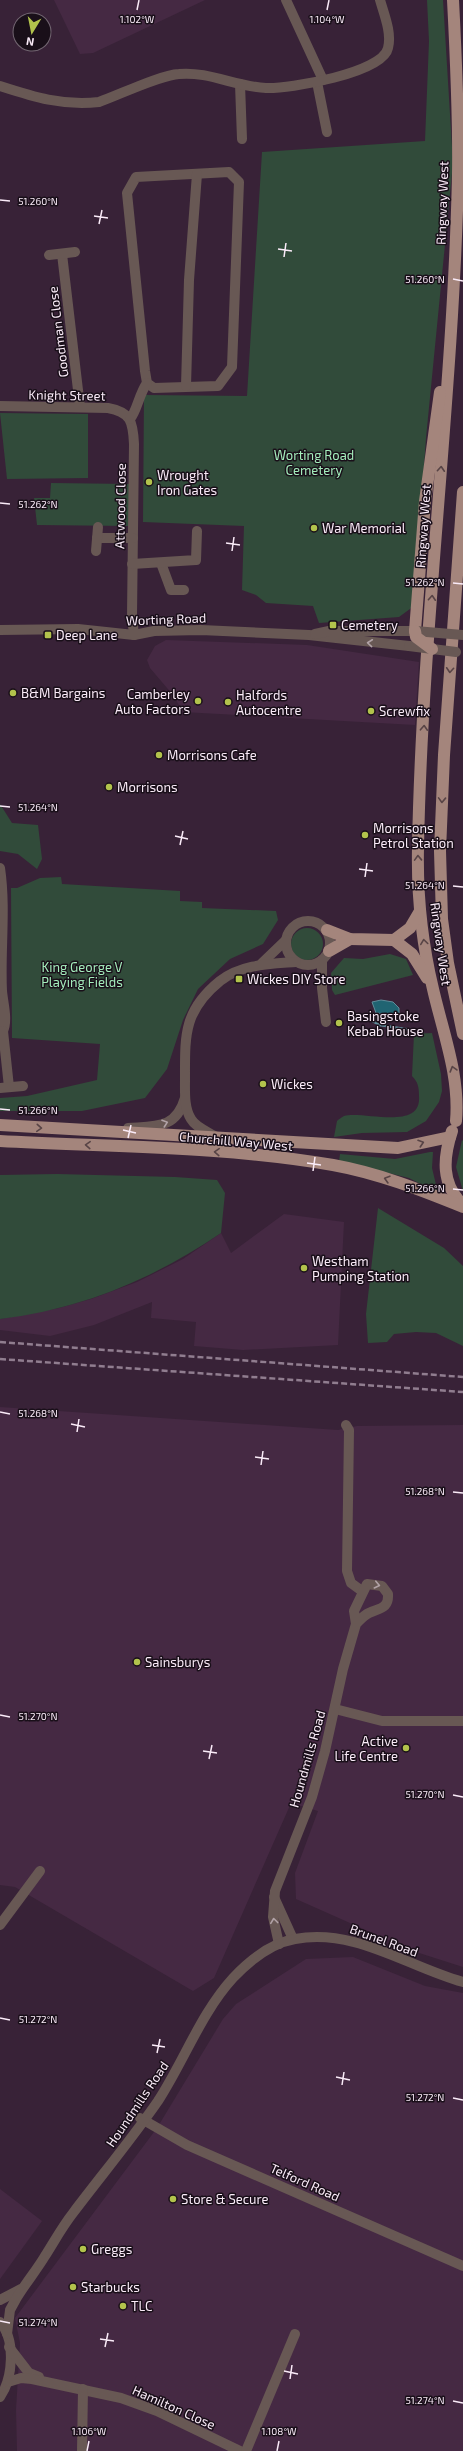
<svg xmlns="http://www.w3.org/2000/svg" width="463" height="2451" viewBox="0 0 463 2451" font-family="'Exo 2',sans-serif">
  <style>
    .built { fill: #452943 }
    .green { fill: #314b3a }
    .water { fill: #206472; stroke: #618c9a }
    .lines { fill: none; stroke-linecap: round; stroke-linejoin: round }
    .stream { stroke: #618c9a; stroke-width: 2.5 }
    .minor { stroke: #685854; stroke-width: 10 }
    .major { stroke: #a4857c; stroke-width: 12 }
    .rail { stroke: #907d8f; stroke-width: 2.5; stroke-dasharray: 6 3; stroke-linecap: butt }
    .minor-bridge { stroke: #685854; stroke-width: 10 }
    .major-bridge { stroke: #a4857c; stroke-width: 12 }
    .oneway { stroke: #584446 }
    .oneway2 { stroke: #b1a2a6 }
    .ticks { fill: none; stroke: #faebf8; stroke-width: 1.5 }
    .poi-dot { fill: #b2c34c; stroke: #190f19; stroke-width: 1.5 }
    .labels { text-anchor: middle; dominant-baseline: central; stroke-width: 3; stroke-linejoin: round; paint-order: stroke }
    .street-label { font-size: 13px; fill: #faebf8; stroke: #190f19 }
    .park-label { font-size: 13px; fill: #a4edbc; stroke: #190f19 }
    .poi-label { font-size: 13px; fill: #faebf8; stroke: #190f19; text-anchor: start }
    .ticks-label { font-size: 10px; text-anchor: middle; fill: #faebf8; stroke: #190f19; stroke-width: 3; stroke-linejoin: round; paint-order: stroke }
  </style>
  <rect width="100%" height="100%" fill="#382237"/>
  <!-- built -->
  <g class="built">
    <polygon points="54,0 205,0 93,53 80,54"/>
    <polygon points="166,640 307,645 419,662 415,725 183,712 173,695 150,668 147,660 155,646"/>
    <polygon points="284,1214 344,1222 338,1345 243,1350 194,1346 196,1322 151,1318 152,1302 94,1325 50,1336 0,1330 0,1319 59,1308 91,1299 137,1282 183,1259 221,1233 231,1253"/>
    <polygon points="0,1407 338,1430 357,1426 463,1425 463,1967 413,1951 296,1899 295,1873 318,1811 291,1803 214,1978 193,1991 15,1887 0,1885"/>
    <polygon points="353,1957 425,1986 463,1993 463,2451 17,2451 16,2410 20,2343 15,2318 157,2128 223,2019 236,2004 306,1959"/>
    <polygon points="0,2189 42,2221 0,2279"/>
  </g>
  <!-- green -->
  <g class="green">
    <polygon points="427,0 443,0 453,163 426,438 414,606 399,617 319,623 313,606 266,603 256,595 242,590 244,526 143,522 144,395 247,396 262,152 425,141 429,41"/>
    <polygon points="0,413 88,414 88,478 7,479"/>
    <polygon points="51,483 130,484 129,526 37,525 34,498 50,498"/>
    <polygon points="0,804 12,823 38,825 42,859 37,869 18,854 0,851"/>
    <polygon points="61,877 62,884 180,891 180,901 202,902 202,908 276,911 278,920 263,944 230,959 198,989 183,1020 167,1069 145,1098 82,1111 0,1111 0,1098 27,1096 97,1080 100,1044 12,1038 11,888 17,888 40,878"/>
    <circle cx="307" cy="944" r="16"/>
    <polygon points="390,954 406,959 413,975 335,995 332,990 331,973 344,958 363,959"/>
    <path d="M432,1033L441,1074L442,1091L439,1102L426,1121L407,1132L362,1133L334,1137L337,1121C339,1119 342,1117 344,1116C362,1110 422,1132 419,1096C419,1087 418,1082 412,1076L414,1034Z"/>
    <polygon points="462,1140 463,1141 463,1191 456,1167"/>
    <polygon points="430,1152 433,1152 432,1168 438,1193 409,1178 339,1161 340,1154 395,1159"/>
    <path d="M57,1174L175,1177L217,1180L225,1193L221,1233C153,1279 82,1309 0,1319V1175Z"/>
    <polygon points="378,1208 444,1248 463,1266 463,1346 436,1333 416,1332 394,1334 387,1342 368,1343 366,1314"/>
  </g>
  <!-- water -->
  <polygon class="water" points="381,1000 393,1002 399,1008 399,1016 376,1013 372,1002"/>
  <g class="lines">
    <!-- stream -->
    <g class="stream">
      <polyline points="368,1019 380,1025 423,1032"/>
      <polyline points="380,1025 382,1015"/>
    </g>
    <!-- minor -->
    <g class="minor">
      <polyline points="286,0 323,80"/>
      <polyline points="317,82 327,132"/>
      <polyline points="240,84 242,139"/>
      <path d="M0,86C34,97 62,106 99,102C119,95 160,75 179,74C208,71 237,87 266,88C289,89 383,73 388,48C392,33 384,14 380,0"/>
      <polygon points="229,172 239,182 232,367 218,386 154,388 147,383 145,371 127,193 136,177"/>
      <polyline points="62,254 80,407"/>
      <polyline points="49,255 75,252"/>
      <polyline points="186,386 189,280 197,174"/>
      <path d="M0,406L108,408C131,412 133,422 134,444L132,616L134,635"/>
      <path d="M130,419C137,411 139,394 147,383"/>
      <polyline points="97,538 133,538"/>
      <polyline points="96,551 98,527"/>
      <polyline points="161,563 171,590 184,590"/>
      <polyline points="132,564 196,560 197,531"/>
      <polyline points="0,630 78,629 134,635 154,631 201,630 309,635 409,646"/>
      <polyline points="315,634 329,631 415,631"/>
      <path d="M0,868C6,909 0,950 2,991C3,1003 8,1020 3,1031"/>
      <circle cx="308" cy="943" r="22"/>
      <polyline points="322,960 322,988 326,1022"/>
      <polyline points="262,963 286,940"/>
      <polyline points="3,1031 9,1087"/>
      <polyline points="0,1088 23,1086"/>
      <path d="M128,1128C156,1126 176,1129 185,1098"/>
      <path d="M218,1138C209,1132 196,1128 191,1119C184,1108 185,1092 185,1080C185,1036 183,1011 220,981C242,964 270,964 296,962"/>
      <polyline points="346,1425 349,1430 347,1571 351,1583 362,1591"/>
      <polyline points="335,1709 382,1721 463,1721"/>
      <polyline points="274,1897 293,1939"/>
      <polyline points="0,1925 40,1871"/>
      <path d="M279,1944L273,1917L275,1891L312,1797L325,1751L343,1669L356,1624L354,1611L367,1584L382,1586L388,1594C389,1609 379,1608 369,1613C364,1615 360,1620 356,1624"/>
      <polyline points="140,2118 187,2145 463,2266"/>
      <polyline points="0,2300 21,2289"/>
      <path d="M0,2322C16,2340 13,2378 0,2397"/>
      <path d="M7,2334L10,2310L16,2299C25,2284 36,2271 45,2256C54,2242 62,2227 73,2213C101,2176 131,2140 158,2101C184,2061 201,2013 233,1978C250,1960 271,1943 295,1939C356,1928 406,1966 463,1982"/>
      <polyline points="9,2347 29,2373 39,2377"/>
      <polyline points="8,2382 21,2378 32,2379 121,2398 157,2411 240,2451"/>
      <polyline points="82,2451 83,2389"/>
      <polyline points="246,2451 295,2334"/>
    </g>
    <!-- major -->
    <g class="major">
      <path d="M453,0C456,58 459,117 458,175C453,400 422,624 418,848C417,895 422,943 433,989C443,1033 460,1076 456,1121"/>
      <polyline points="463,492 444,755 440,851 442,919 448,963 463,1034"/>
      <polyline points="415,631 425,501 440,392"/>
      <polyline points="327,930 350,939 394,940 410,928 420,911"/>
      <polyline points="394,940 412,954 427,978"/>
      <polyline points="329,951 350,939"/>
      <polyline points="0,1125 398,1148 450,1137"/>
      <path d="M452,1131C443,1158 441,1184 463,1205"/>
      <path d="M0,1141C110,1147 224,1146 333,1165C378,1173 421,1190 463,1207"/>
    </g>
    <!-- rail -->
    <g class="rail">
      <polyline points="0,1342 463,1377"/>
      <polyline points="0,1359 463,1392"/>
    </g>
    <!-- minor-bridge -->
    <g class="minor-bridge">
      <polyline points="415,631 463,635"/>
      <polyline points="409,646 456,652"/>
    </g>
    <!-- major-bridge -->
    <polyline class="major-bridge" points="415,631 416,637 432,649"/>
  </g>
  <!-- one-way arrows -->
  <defs><path id="oneway-chevron" d="M-2-3.5L2.5 0L-2 3.5" fill="none" stroke-width="1.6" stroke-linecap="round" stroke-linejoin="round"/></defs>
  <g class="oneway">
    <use href="#oneway-chevron" transform="translate(441 469) rotate(-86)"/>
    <use href="#oneway-chevron" transform="translate(432 598) rotate(-86)"/>
    <use href="#oneway-chevron" transform="translate(450 670) rotate(94)"/>
    <use href="#oneway-chevron" transform="translate(424 728) rotate(-87)"/>
    <use href="#oneway-chevron" transform="translate(442 800) rotate(92)"/>
    <use href="#oneway-chevron" transform="translate(418 858) rotate(-92)"/>
    <use href="#oneway-chevron" transform="translate(424 942) rotate(-98)"/>
    <use href="#oneway-chevron" transform="translate(453 1069) rotate(-106)"/>
    <use href="#oneway-chevron" transform="translate(39 1128) rotate(4)"/>
    <use href="#oneway-chevron" transform="translate(421 1143) rotate(-18)"/>
    <use href="#oneway-chevron" transform="translate(88 1145) rotate(-177)"/>
    <use href="#oneway-chevron" transform="translate(217 1152) rotate(-177)"/>
    <use href="#oneway-chevron" transform="translate(387 1179) rotate(-164)"/>
  </g>
  <g class="oneway2">
    <use href="#oneway-chevron" transform="translate(370 643) rotate(-174)"/>
    <use href="#oneway-chevron" transform="translate(165 1123) rotate(-19)"/>
    <use href="#oneway-chevron" transform="translate(377 1585) rotate(13)"/>
    <use href="#oneway-chevron" transform="translate(274 1921) rotate(-97)"/>
  </g>
  <!-- ticks -->
  <path class="ticks" d="M137,10L139,0M327,10L329,0M0,200L10,201M94,216L108,218M99,224L102,210M278,249L292,251M284,257L286,243M453,279L463,281M0,503L10,504M226,543L240,545M232,551L234,537M453,583L463,584M0,806L10,807M175,836L188,839M180,845L183,831M359,869L373,871M365,877L367,863M453,886L463,887M0,1109L10,1110M123,1130L136,1133M128,1138L131,1125M307,1163L321,1165M313,1171L315,1157M453,1189L463,1190M0,1412L10,1414M71,1424L85,1427M77,1432L79,1419M255,1457L269,1459M261,1465L263,1451M453,1492L463,1493M0,1715L10,1717M203,1751L217,1753M209,1759L212,1745M453,1795L463,1797M0,2018L10,2020M152,2045L165,2047M157,2053L160,2039M336,2077L350,2080M342,2085L344,2072M453,2098L463,2100M0,2321L10,2323M100,2339L114,2341M105,2347L108,2333M284,2371L298,2374M290,2379L292,2365M453,2401L463,2403M87,2451L89,2441M277,2451L279,2441"/>
  <!-- markers -->
  <g class="poi-dot">
    <circle cx="149" cy="482" r="4"/>
    <circle cx="314" cy="528" r="4"/>
    <rect x="329" y="621" width="8" height="8" rx="2"/>
    <rect x="44" y="631" width="8" height="8" rx="2"/>
    <circle cx="13" cy="693" r="4"/>
    <circle cx="198" cy="701" r="4"/>
    <circle cx="228" cy="702" r="4"/>
    <circle cx="371" cy="711" r="4"/>
    <circle cx="159" cy="755" r="4"/>
    <circle cx="109" cy="787" r="4"/>
    <circle cx="365" cy="835" r="4"/>
    <rect x="235" y="975" width="8" height="8" rx="2"/>
    <circle cx="339" cy="1023" r="4"/>
    <circle cx="263" cy="1084" r="4"/>
    <circle cx="304" cy="1268" r="4"/>
    <circle cx="137" cy="1662" r="4"/>
    <circle cx="406" cy="1748" r="4"/>
    <circle cx="173" cy="2199" r="4"/>
    <circle cx="83" cy="2249" r="4"/>
    <circle cx="73" cy="2287" r="4"/>
    <circle cx="123" cy="2306" r="4"/>
  </g>
  <g class="labels">
    <!-- street labels -->
    <g class="street-label">
      <text transform="translate(442 203) rotate(-88)">Ringway West</text>
      <text transform="translate(58 332) rotate(-97)">Goodman Close</text>
      <text transform="translate(67 395) rotate(1)">Knight Street</text>
      <text transform="translate(120 506) rotate(-89)">Attwood Close</text>
      <text transform="translate(423 526) rotate(-86)">Ringway West</text>
      <text transform="translate(166 619) rotate(-2)">Worting Road</text>
      <text transform="translate(441 944) rotate(82)">Ringway West</text>
      <text transform="translate(236 1141) rotate(5)">Churchill Way West</text>
      <text transform="translate(307 1759) rotate(-74)">Houndmills Road</text>
      <text transform="translate(384 1940) rotate(20)">Brunel Road</text>
      <text transform="translate(137 2104) rotate(-56)">Houndmills Road</text>
      <text transform="translate(305 2182) rotate(24)">Telford Road</text>
      <text transform="translate(174 2407) rotate(24)">Hamilton Close</text>
    </g>
    <!-- park labels -->
    <g class="park-label">
      <text x="314" y="455">Worting Road<tspan x="314" dy="15">Cemetery</tspan></text>
      <text x="82" y="967">King George V<tspan x="82" dy="15">Playing Fields</tspan></text>
    </g>
    <!-- poi labels -->
    <g class="poi-label">
      <text x="157" y="475">Wrought<tspan x="157" dy="15">Iron Gates</tspan></text>
      <text x="322" y="528">War Memorial</text>
      <text x="341" y="625">Cemetery</text>
      <text x="56" y="635">Deep Lane</text>
      <text x="21" y="693">B&amp;M Bargains</text>
      <text x="190" y="694" text-anchor="end">Camberley<tspan x="190" dy="15">Auto Factors</tspan></text>
      <text x="236" y="695">Halfords<tspan x="236" dy="15">Autocentre</tspan></text>
      <text x="379" y="711">Screwfix</text>
      <text x="167" y="755">Morrisons Cafe</text>
      <text x="117" y="787">Morrisons</text>
      <text x="373" y="828">Morrisons<tspan x="373" dy="15">Petrol Station</tspan></text>
      <text x="247" y="979">Wickes DIY Store</text>
      <text x="347" y="1016">Basingstoke<tspan x="347" dy="15">Kebab House</tspan></text>
      <text x="271" y="1084">Wickes</text>
      <text x="312" y="1261">Westham<tspan x="312" dy="15">Pumping Station</tspan></text>
      <text x="145" y="1662">Sainsburys</text>
      <text x="398" y="1741" text-anchor="end">Active<tspan x="398" dy="15">Life Centre</tspan></text>
      <text x="181" y="2199">Store &amp; Secure</text>
      <text x="91" y="2249">Greggs</text>
      <text x="81" y="2287">Starbucks</text>
      <text x="131" y="2306">TLC</text>
    </g>
  </g>
  <g class="ticks-label">
    <text x="327" y="23">1.104°W</text>
    <text x="137" y="23">1.102°W</text>
    <text x="38" y="205">51.260°N</text>
    <text x="425" y="283">51.260°N</text>
    <text x="38" y="508">51.262°N</text>
    <text x="425" y="586">51.262°N</text>
    <text x="38" y="811">51.264°N</text>
    <text x="425" y="889">51.264°N</text>
    <text x="38" y="1114">51.266°N</text>
    <text x="425" y="1192">51.266°N</text>
    <text x="38" y="1417">51.268°N</text>
    <text x="425" y="1495">51.268°N</text>
    <text x="38" y="1720">51.270°N</text>
    <text x="425" y="1798">51.270°N</text>
    <text x="38" y="2023">51.272°N</text>
    <text x="425" y="2101">51.272°N</text>
    <text x="38" y="2326">51.274°N</text>
    <text x="425" y="2404">51.274°N</text>
    <text x="89" y="2435">1.106°W</text>
    <text x="279" y="2435">1.108°W</text>
  </g>
  <!-- north arrow -->
  <g transform="translate(32 32) rotate(190)"><circle r="19" fill="#190f19" stroke="#736772"/>
  <path d="M0-3L7 15L0 10L-7 15Z" fill="#b2c34c"/>
  <text y="-6" font-size="11" font-weight="bold" text-anchor="middle" fill="#faebf8">N</text>
  </g>
</svg>
